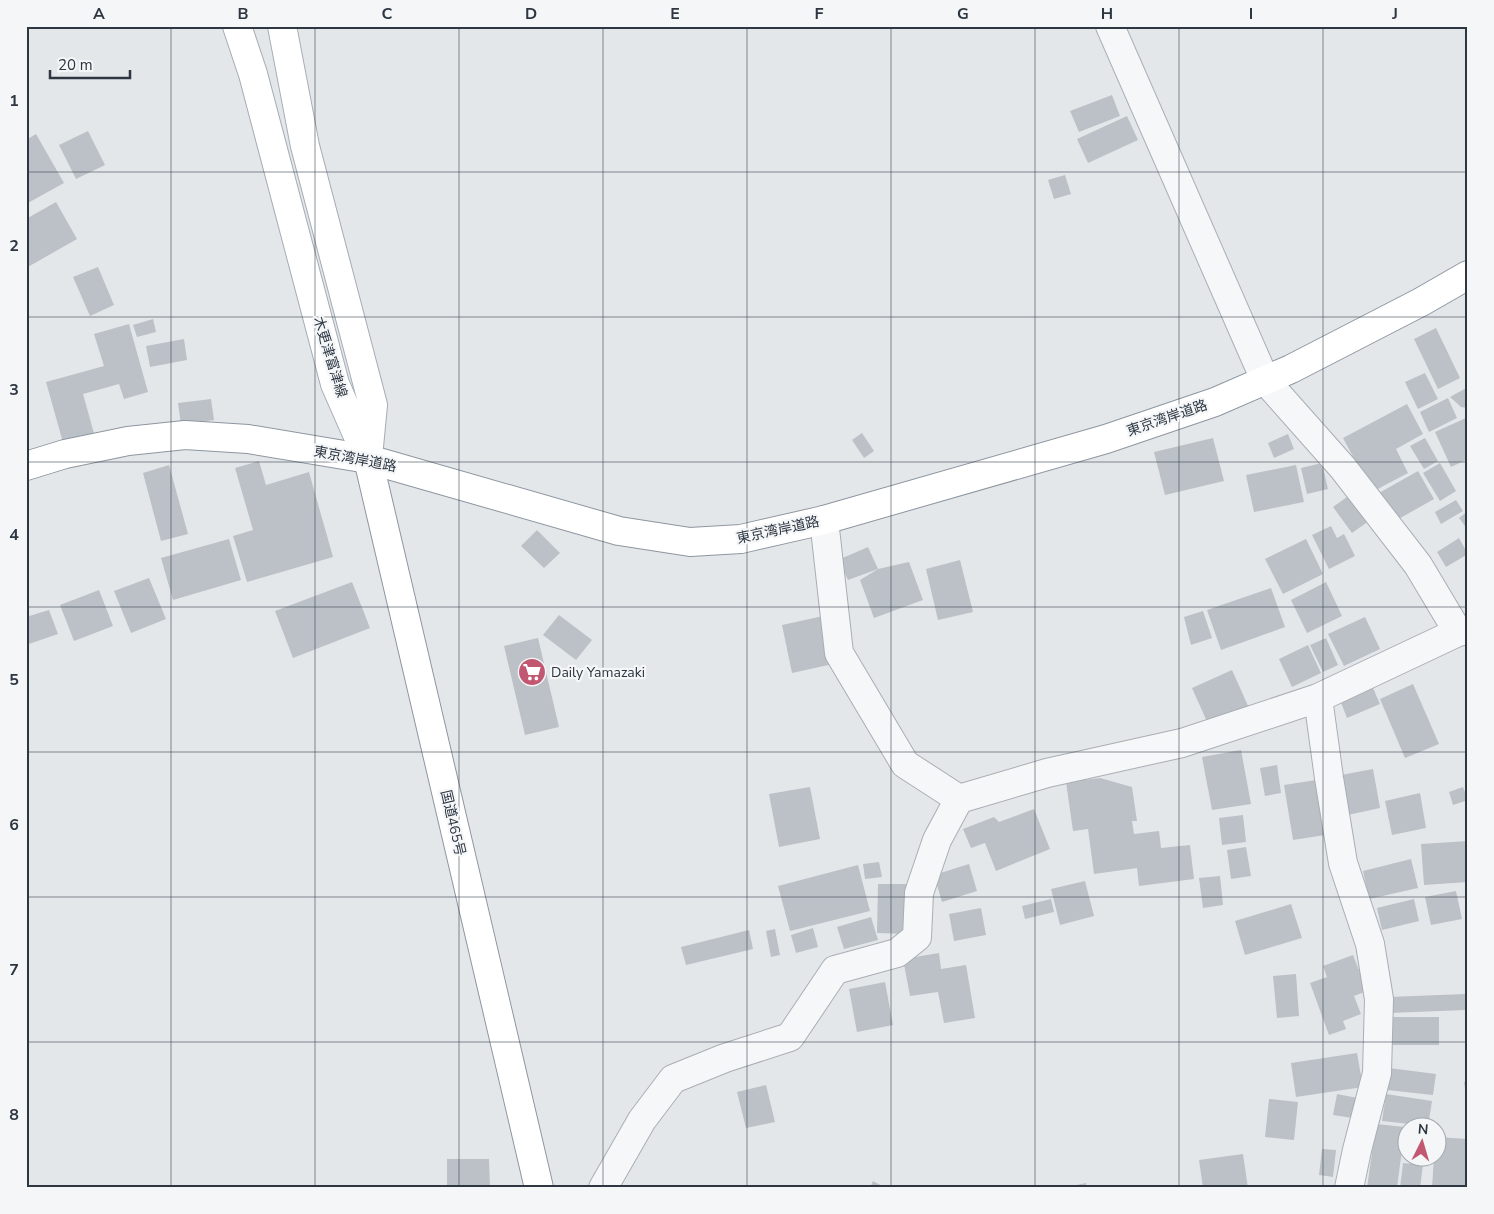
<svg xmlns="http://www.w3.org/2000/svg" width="1494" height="1214" viewBox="0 0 1494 1214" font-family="'Nunito Sans','Noto Sans JP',sans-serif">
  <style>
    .building { fill: #bcc1c7 }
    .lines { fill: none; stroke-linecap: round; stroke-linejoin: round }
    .minor-casing { stroke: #a9aeb4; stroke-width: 30 }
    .major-casing { stroke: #a4acb5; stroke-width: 30 }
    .highway-casing { stroke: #8d96a0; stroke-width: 30 }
    .minor { stroke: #f6f7f9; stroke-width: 28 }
    .major { stroke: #fff; stroke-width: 28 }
    .highway { stroke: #fff; stroke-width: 28 }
    .grid { fill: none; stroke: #2d3641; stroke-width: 1; stroke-opacity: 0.55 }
    .labels { text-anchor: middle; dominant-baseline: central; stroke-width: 4.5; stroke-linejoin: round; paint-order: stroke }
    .street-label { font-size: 14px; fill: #2d3641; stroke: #f4f6f8 }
    .poi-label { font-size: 14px; fill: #2d3641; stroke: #f4f6f8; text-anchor: start }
    .neatline { fill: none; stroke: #2d3641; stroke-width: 2 }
    .grid-label { font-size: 16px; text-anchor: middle; font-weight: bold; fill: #2d3641 }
  </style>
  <rect width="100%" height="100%" fill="#e4e7ea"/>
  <!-- building -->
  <g class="building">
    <polygon points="1112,95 1120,116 1079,132 1070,111"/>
    <polygon points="1127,116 1138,140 1088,163 1077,139"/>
    <polygon points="88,131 105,165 76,179 59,145"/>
    <polygon points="36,134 64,183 26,204 26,140"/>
    <polygon points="1065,175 1071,194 1054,199 1048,180"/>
    <polygon points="56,202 77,239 26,268 26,219"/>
    <polygon points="98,267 114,305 90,316 73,277"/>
    <polygon points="153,319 156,332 137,337 133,325"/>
    <polygon points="129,324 148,392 124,399 119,384 83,394 95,437 64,446 46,382 104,366 94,334"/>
    <polygon points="1436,328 1460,378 1438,389 1414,339"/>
    <polygon points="184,339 187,360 150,367 146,346"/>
    <polygon points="1425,373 1438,399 1418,409 1405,382"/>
    <polygon points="1468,387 1468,408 1461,407 1450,397"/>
    <polygon points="1448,398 1457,418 1429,432 1420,412"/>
    <polygon points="211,399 214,420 181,425 178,403"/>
    <polygon points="1407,404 1423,434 1396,449 1408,473 1372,492 1343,438"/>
    <polygon points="1468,417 1468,459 1451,467 1435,432"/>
    <polygon points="862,433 874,451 864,458 852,440"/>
    <polygon points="1288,434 1294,449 1274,458 1268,443"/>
    <polygon points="1213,438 1224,481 1165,495 1154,452"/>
    <polygon points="1425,438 1438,461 1424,469 1410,446"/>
    <polygon points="259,461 266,485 309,472 333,557 247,582 233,536 253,530 235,468"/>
    <polygon points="1322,463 1328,489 1307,494 1301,468"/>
    <polygon points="1440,463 1456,491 1440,501 1423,473"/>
    <polygon points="169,465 188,534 161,541 143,473"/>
    <polygon points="1296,465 1304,502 1254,512 1246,475"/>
    <polygon points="1418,471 1434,499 1395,521 1379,493"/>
    <polygon points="1354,492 1373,518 1352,533 1333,507"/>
    <polygon points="1456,500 1463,511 1441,524 1435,512"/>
    <polygon points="1468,511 1468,530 1459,518"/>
    <polygon points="1331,526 1337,538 1344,534 1355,556 1329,569 1312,535"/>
    <polygon points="537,530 560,553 544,568 521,546"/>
    <polygon points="1459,538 1468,554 1446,567 1437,552"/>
    <polygon points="229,539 241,580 173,600 161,558"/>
    <polygon points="1306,539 1323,574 1283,594 1265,559"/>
    <polygon points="868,547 878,569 848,580 838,560"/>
    <polygon points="960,560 973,612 938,620 926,569"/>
    <polygon points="909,562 923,600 874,618 860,580 878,569"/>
    <polygon points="149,578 166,619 131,633 114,591"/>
    <polygon points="352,582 370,628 293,658 275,611"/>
    <polygon points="1326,582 1342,616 1307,633 1291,600"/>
    <polygon points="1271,588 1285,627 1221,650 1207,610"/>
    <polygon points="99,590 113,626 74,641 60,605"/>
    <polygon points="49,610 58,634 26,645 26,617"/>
    <polygon points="1203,611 1212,638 1191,645 1184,617"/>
    <polygon points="559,615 592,640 576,660 543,635"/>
    <polygon points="823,616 833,664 792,673 782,625"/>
    <polygon points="1365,617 1380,649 1344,666 1328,634"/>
    <polygon points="538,638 559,727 525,735 504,646"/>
    <polygon points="1326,638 1338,665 1323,672 1310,645"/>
    <polygon points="1308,645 1321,673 1292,687 1279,659"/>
    <polygon points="1232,670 1249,708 1209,726 1192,688"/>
    <polygon points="1370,681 1380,704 1347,718 1338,695"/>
    <polygon points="1413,684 1439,744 1405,758 1380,699"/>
    <polygon points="1241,750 1251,804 1212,810 1202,757"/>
    <polygon points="1277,765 1281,793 1265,796 1260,768"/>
    <polygon points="1373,769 1380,808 1343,816 1336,776"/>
    <polygon points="1100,778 1132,787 1137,821 1132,821 1134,834 1159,831 1161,848 1190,845 1194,879 1139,886 1137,868 1094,874 1088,829 1073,831 1066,782"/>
    <polygon points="1316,780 1325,835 1293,840 1284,785"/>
    <polygon points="810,787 820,839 779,847 769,794"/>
    <polygon points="1463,787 1468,800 1453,805 1449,792"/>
    <polygon points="1420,793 1426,828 1392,835 1385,801"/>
    <polygon points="1034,809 1050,849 996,871 985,843 971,848 963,829 994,817 999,822"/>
    <polygon points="1243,815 1246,842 1222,845 1219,818"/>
    <polygon points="1468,841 1468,882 1424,885 1421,844"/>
    <polygon points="1246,847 1251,876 1231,879 1227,850"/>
    <polygon points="1411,859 1418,888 1369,899 1363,871"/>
    <polygon points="879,862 882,877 865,879 863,864"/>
    <polygon points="969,864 977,891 942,902 934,875"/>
    <polygon points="858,865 870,911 790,931 778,886"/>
    <polygon points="1220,876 1223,905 1203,908 1199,878"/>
    <polygon points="1085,881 1094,916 1060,925 1051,889"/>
    <polygon points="878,884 908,884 907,934 877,933"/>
    <polygon points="1456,891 1462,919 1431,925 1425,897"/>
    <polygon points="1051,899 1054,912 1025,919 1022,906"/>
    <polygon points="1414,899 1419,921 1382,930 1377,908"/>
    <polygon points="1291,904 1302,938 1245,955 1235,921"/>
    <polygon points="981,908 986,935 954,941 949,914"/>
    <polygon points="871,917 878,940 844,949 837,927"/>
    <polygon points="813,928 818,947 796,953 791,935"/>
    <polygon points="775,929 780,955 771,957 766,931"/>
    <polygon points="749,930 753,949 686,965 681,947"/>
    <polygon points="939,953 941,969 966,965 975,1018 944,1023 938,992 910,996 903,959"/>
    <polygon points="1353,955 1367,991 1354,996 1361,1014 1343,1021 1346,1029 1329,1035 1310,983 1327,977 1323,966"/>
    <polygon points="1296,974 1299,1016 1277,1018 1273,976"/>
    <polygon points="885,982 893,1025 857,1032 849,989"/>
    <polygon points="1465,994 1465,1010 1389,1013 1389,997"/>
    <rect x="1391" y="1017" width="48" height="28"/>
    <polygon points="1357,1053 1363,1087 1296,1097 1291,1063"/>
    <polygon points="1389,1068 1436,1074 1433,1095 1387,1090"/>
    <polygon points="1468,1081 1468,1100 1467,1100 1464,1082"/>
    <polygon points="766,1085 775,1122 746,1128 737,1092"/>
    <polygon points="1337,1094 1363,1099 1359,1119 1333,1115"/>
    <polygon points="1386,1094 1432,1101 1428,1126 1382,1121"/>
    <polygon points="1269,1099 1298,1102 1294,1140 1265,1137"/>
    <polygon points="1376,1124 1405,1127 1397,1188 1367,1188"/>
    <polygon points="1436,1137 1468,1139 1468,1188 1432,1188 1434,1156 1436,1156"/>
    <polygon points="1322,1149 1336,1150 1333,1177 1319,1175"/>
    <polygon points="1243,1154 1248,1188 1203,1188 1199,1160"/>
    <polygon points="447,1159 489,1159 490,1188 447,1188"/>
    <polygon points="1403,1163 1423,1165 1420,1188 1400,1188"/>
    <polygon points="873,1181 886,1188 870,1188"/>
    <polygon points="1086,1183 1087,1188 1067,1188 1067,1187"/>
  </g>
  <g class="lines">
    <!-- minor casing -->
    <g class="minor-casing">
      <g id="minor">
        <polyline points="1110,26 1265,380 1343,468 1418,565 1458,632"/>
        <polyline points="824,520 839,653 905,764 959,799"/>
        <polyline points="1318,698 1329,778 1343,863 1370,944 1379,999 1377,1073 1357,1150 1349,1188"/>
        <polyline points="603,1188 642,1120 673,1079 725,1058 790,1037 835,970 897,953 917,937 919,893 937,840 959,799 1047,773 1182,743 1318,698 1458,632 1468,630"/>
      </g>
    </g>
    <!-- major casing -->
    <g class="major-casing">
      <g id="major">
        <polyline points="237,26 253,74 335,384 368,459"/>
        <polyline points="282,26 305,146 373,405 368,457"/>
      </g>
    </g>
    <!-- highway casing -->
    <g class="highway-casing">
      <g id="highway">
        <polyline points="368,459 539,1188"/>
        <polyline points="26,466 65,454 128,441 185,435 248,439 368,459 619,531 690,542 741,539 824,520 1106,439 1215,402 1291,369 1421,302 1468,275"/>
      </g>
    </g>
    <!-- minor -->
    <use href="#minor" class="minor"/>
    <!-- major -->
    <use href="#major" class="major"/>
    <!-- highway -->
    <use href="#highway" class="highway"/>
  </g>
  <!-- grid -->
  <path class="grid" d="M171,26V1188M315,26V1188M459,26V1188M603,26V1188M747,26V1188M891,26V1188M1035,26V1188M1179,26V1188M1323,26V1188M26,172H1468M26,317H1468M26,462H1468M26,607H1468M26,752H1468M26,897H1468M26,1042H1468"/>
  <!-- icons -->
  <defs>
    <g id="supermarket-disc" transform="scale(1.4375)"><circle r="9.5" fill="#c15770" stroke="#f4f6f8"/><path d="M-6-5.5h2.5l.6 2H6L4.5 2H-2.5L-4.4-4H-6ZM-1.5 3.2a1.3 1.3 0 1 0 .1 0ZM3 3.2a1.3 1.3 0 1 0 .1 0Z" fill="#fff"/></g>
  </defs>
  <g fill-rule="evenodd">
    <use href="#supermarket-disc" x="532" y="672"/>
  </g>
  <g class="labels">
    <!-- street labels -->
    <g class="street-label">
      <text transform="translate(330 357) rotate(73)">木更津富津線</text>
      <text transform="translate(1167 418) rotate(-19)">東京湾岸道路</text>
      <text transform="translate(355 459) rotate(11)">東京湾岸道路</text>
      <text transform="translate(778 530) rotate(-12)">東京湾岸道路</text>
      <text transform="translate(453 823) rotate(77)">国道465号</text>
    </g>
    <!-- poi labels -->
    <g class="poi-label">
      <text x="551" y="672">Daily Yamazaki</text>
    </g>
  </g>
  <!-- border -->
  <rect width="1494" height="1214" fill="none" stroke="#f4f6f8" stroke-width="55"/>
  <!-- north arrow -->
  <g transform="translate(1422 1142) rotate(5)"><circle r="24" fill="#f4f6f8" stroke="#a4a9af"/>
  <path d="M0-4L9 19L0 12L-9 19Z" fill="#c15770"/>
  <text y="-8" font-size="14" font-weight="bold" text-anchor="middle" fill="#2d3641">N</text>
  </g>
  <!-- scale -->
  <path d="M50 70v8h80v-8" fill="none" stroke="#2d3641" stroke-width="2.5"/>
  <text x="58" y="70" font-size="15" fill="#2d3641" stroke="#f4f6f8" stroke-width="4" paint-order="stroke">20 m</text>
  <rect x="28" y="28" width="1438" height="1158" class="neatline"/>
  <g class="grid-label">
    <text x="99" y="19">A</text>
    <text x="243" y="19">B</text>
    <text x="387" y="19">C</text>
    <text x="531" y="19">D</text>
    <text x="675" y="19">E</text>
    <text x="819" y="19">F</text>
    <text x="963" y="19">G</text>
    <text x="1107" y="19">H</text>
    <text x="1251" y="19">I</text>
    <text x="1395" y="19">J</text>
    <text x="14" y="106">1</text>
    <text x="14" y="251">2</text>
    <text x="14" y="395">3</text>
    <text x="14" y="540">4</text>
    <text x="14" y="685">5</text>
    <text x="14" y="830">6</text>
    <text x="14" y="975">7</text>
    <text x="14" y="1120">8</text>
  </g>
</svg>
